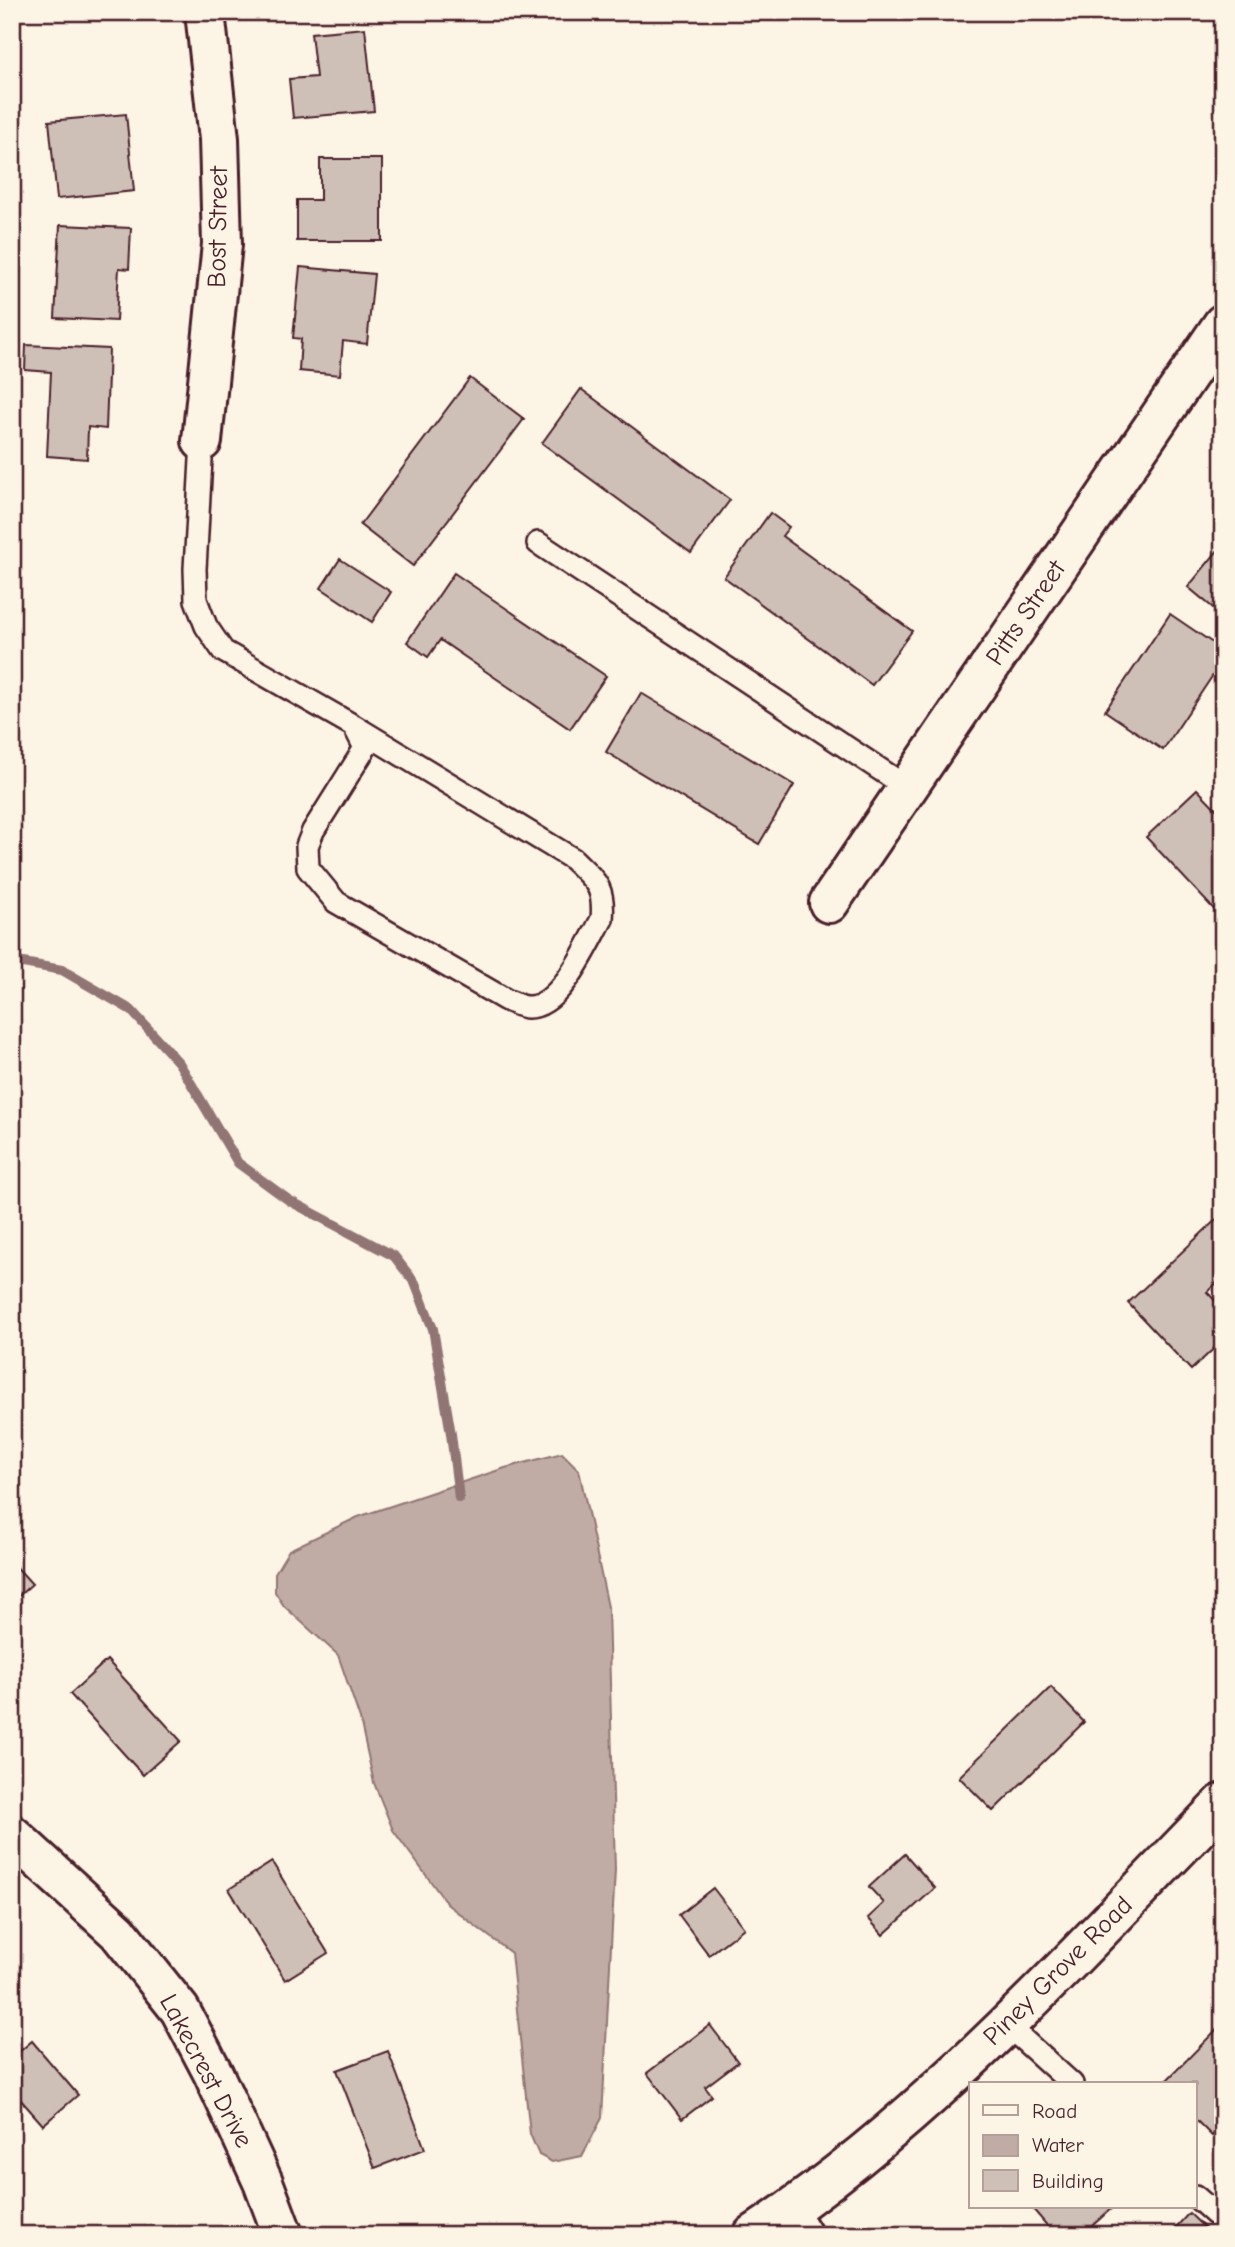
<svg xmlns="http://www.w3.org/2000/svg" width="1235" height="2247" viewBox="0 0 1235 2247" font-family="'Comic Neue',sans-serif">
  <style>
    .water { fill: #c0aca5; stroke: #917474; stroke-width: 2 }
    .lines { fill: none; stroke-linecap: round; stroke-linejoin: round }
    .stream { stroke: #917474; stroke-width: 10 }
    .building { fill: #cfc0b7; stroke: #4a1f2b; stroke-width: 2 }
    .service-casing { stroke: #4a1f2b; stroke-width: 26 }
    .minor-casing { stroke: #4a1f2b; stroke-width: 44 }
    .secondary-casing { stroke: #4a1f2b; stroke-width: 44 }
    .service { stroke: #fcf5e5; stroke-width: 21 }
    .minor { stroke: #fcf5e5; stroke-width: 38 }
    .secondary { stroke: #fcf5e5; stroke-width: 38 }
    .labels { text-anchor: middle; dominant-baseline: central; stroke-width: 7; stroke-linejoin: round; paint-order: stroke }
    .street-label { font-size: 26px; fill: #4a1f2b; stroke: #fcf5e5 }
  </style>
  <rect width="100%" height="100%" fill="#fcf5e5"/>
  <filter id="ink" filterUnits="userSpaceOnUse"><feTurbulence type="fractalNoise" baseFrequency=".0143" numOctaves="2"/><feDisplacementMap in="SourceGraphic" scale="14" xChannelSelector="R" yChannelSelector="G"/><feConvolveMatrix kernelMatrix="1 2 1 2 8 2 1 2 1" color-interpolation-filters="sRGB"/></filter>
  <g filter="url(#ink)">
    <!-- water -->
    <polygon class="water" points="562,1453 579,1470 608,1607 615,1870 602,2118 582,2156 552,2162 539,2155 530,2134 511,1953 448,1905 393,1830 374,1783 360,1719 338,1655 284,1606 275,1592 275,1573 289,1550 358,1517 505,1468"/>
    <g class="lines">
      <!-- stream -->
      <polyline class="stream" points="12,961 62,970 131,1010 179,1063 238,1163 290,1201 394,1256 415,1283 433,1329 451,1434 459,1498"/>
    </g>
    <!-- building -->
    <g class="building">
      <polygon points="365,28 374,111 293,118 289,79 316,77 311,33"/>
      <polygon points="126,114 134,191 57,199 49,121"/>
      <polygon points="320,159 382,159 382,241 297,241 297,200 320,200"/>
      <polygon points="60,225 131,228 129,269 119,268 116,321 55,318"/>
      <polygon points="300,267 374,274 367,344 343,341 340,375 299,371 301,339 293,338"/>
      <polygon points="26,345 109,349 106,429 88,427 87,459 47,456 51,372 25,370"/>
      <polygon points="470,378 524,419 413,566 360,525"/>
      <polygon points="581,389 730,500 691,553 542,443"/>
      <polygon points="770,513 789,527 782,536 912,631 872,685 724,577"/>
      <polygon points="1223,544 1223,616 1188,587"/>
      <polygon points="340,559 391,592 372,622 321,588"/>
      <polygon points="454,573 606,676 570,729 440,640 428,657 407,642"/>
      <polygon points="1170,614 1223,650 1223,660 1163,750 1105,711"/>
      <polygon points="641,693 794,785 759,844 606,752"/>
      <polygon points="1197,789 1223,816 1223,919 1146,837"/>
      <polygon points="1223,1213 1223,1277 1207,1292 1223,1309 1223,1340 1191,1370 1128,1303"/>
      <polygon points="12,1562 32,1584 12,1602"/>
      <polygon points="107,1660 181,1741 143,1775 70,1694"/>
      <polygon points="1051,1687 1084,1722 993,1811 959,1777"/>
      <polygon points="905,1854 935,1888 883,1935 868,1918 884,1903 869,1887"/>
      <polygon points="272,1862 328,1953 285,1980 229,1889"/>
      <polygon points="713,1888 744,1928 709,1955 679,1915"/>
      <polygon points="710,2025 738,2062 705,2087 712,2096 682,2119 647,2073"/>
      <polygon points="1218,2028 1223,2032 1223,2125 1212,2136 1195,2119 1195,2084 1163,2084"/>
      <polygon points="32,2041 78,2095 43,2125 12,2090 12,2058"/>
      <polygon points="388,2051 425,2149 375,2168 337,2070"/>
      <polygon points="1033,2207 1113,2207 1082,2235 1055,2235 1032,2208"/>
      <polygon points="1189,2213 1212,2235 1169,2235"/>
    </g>
    <g class="lines">
      <!-- service casing -->
      <g class="service-casing">
        <g id="service">
          <path d="M202,441L195,569L196,600L206,626L223,651L354,726L365,748L313,831L307,846L308,868L336,902L506,1000C512,1002 521,1007 527,1007C560,1009 588,944 602,919C605,886 595,881 573,859L354,726"/>
          <polyline points="538,543 908,788"/>
          <polyline points="1007,2025 1072,2084"/>
          <polyline points="1195,2196 1215,2214"/>
        </g>
      </g>
      <!-- minor casing -->
      <g class="minor-casing">
        <g id="minor">
          <polyline points="202,441 222,244 219,139 205,12"/>
          <polyline points="829,903 1223,324"/>
          <polyline points="12,1835 118,1932 180,2010 213,2073 263,2182 283,2235"/>
          <polyline points="788,2212 802,2235"/>
        </g>
      </g>
      <!-- secondary casing -->
      <g class="secondary-casing">
        <path id="secondary" d="M753,2235C931,2117 1075,1955 1223,1803"/>
      </g>
      <!-- service -->
      <use href="#service" class="service"/>
      <!-- minor -->
      <use href="#minor" class="minor"/>
      <!-- secondary -->
      <use href="#secondary" class="secondary"/>
    </g>
  </g>
  <g class="labels">
    <!-- street labels -->
    <g class="street-label">
      <text transform="translate(218 227) rotate(-89)">Bost Street</text>
      <text transform="translate(1026 613) rotate(-56)">Pitts Street</text>
      <text transform="translate(1058 1971) rotate(-45)">Piney Grove Road</text>
      <text transform="translate(206 2071) rotate(62)">Lakecrest Drive</text>
    </g>
  </g>
  <!-- margin -->
  <rect width="1235" height="2247" fill="none" stroke="#fcf5e5" stroke-width="42"/>
  <rect x="21" y="21" width="1193" height="2205" fill="none" stroke="#4a1f2b" stroke-width="2.5" filter="url(#ink)"/>
  <!-- legend -->
  <rect x="969" y="2082" width="228" height="126" fill="#fcf5e5" stroke="#b59f9b" stroke-width="2"/>
  <rect x="983" y="2105" width="35" height="10" fill="#fcf5e5" stroke="#b59f9b" stroke-width="2"/>
  <text x="1032" y="2118" font-size="21" fill="#4a1f2b">Road</text>
  <rect x="983" y="2135" width="35" height="21" fill="#c0aca5" stroke="#b59f9b" stroke-width="2"/>
  <text x="1032" y="2152" font-size="21" fill="#4a1f2b">Water</text>
  <rect x="983" y="2170" width="35" height="21" fill="#cfc0b7" stroke="#b59f9b" stroke-width="2"/>
  <text x="1032" y="2188" font-size="21" fill="#4a1f2b">Building</text>
</svg>
